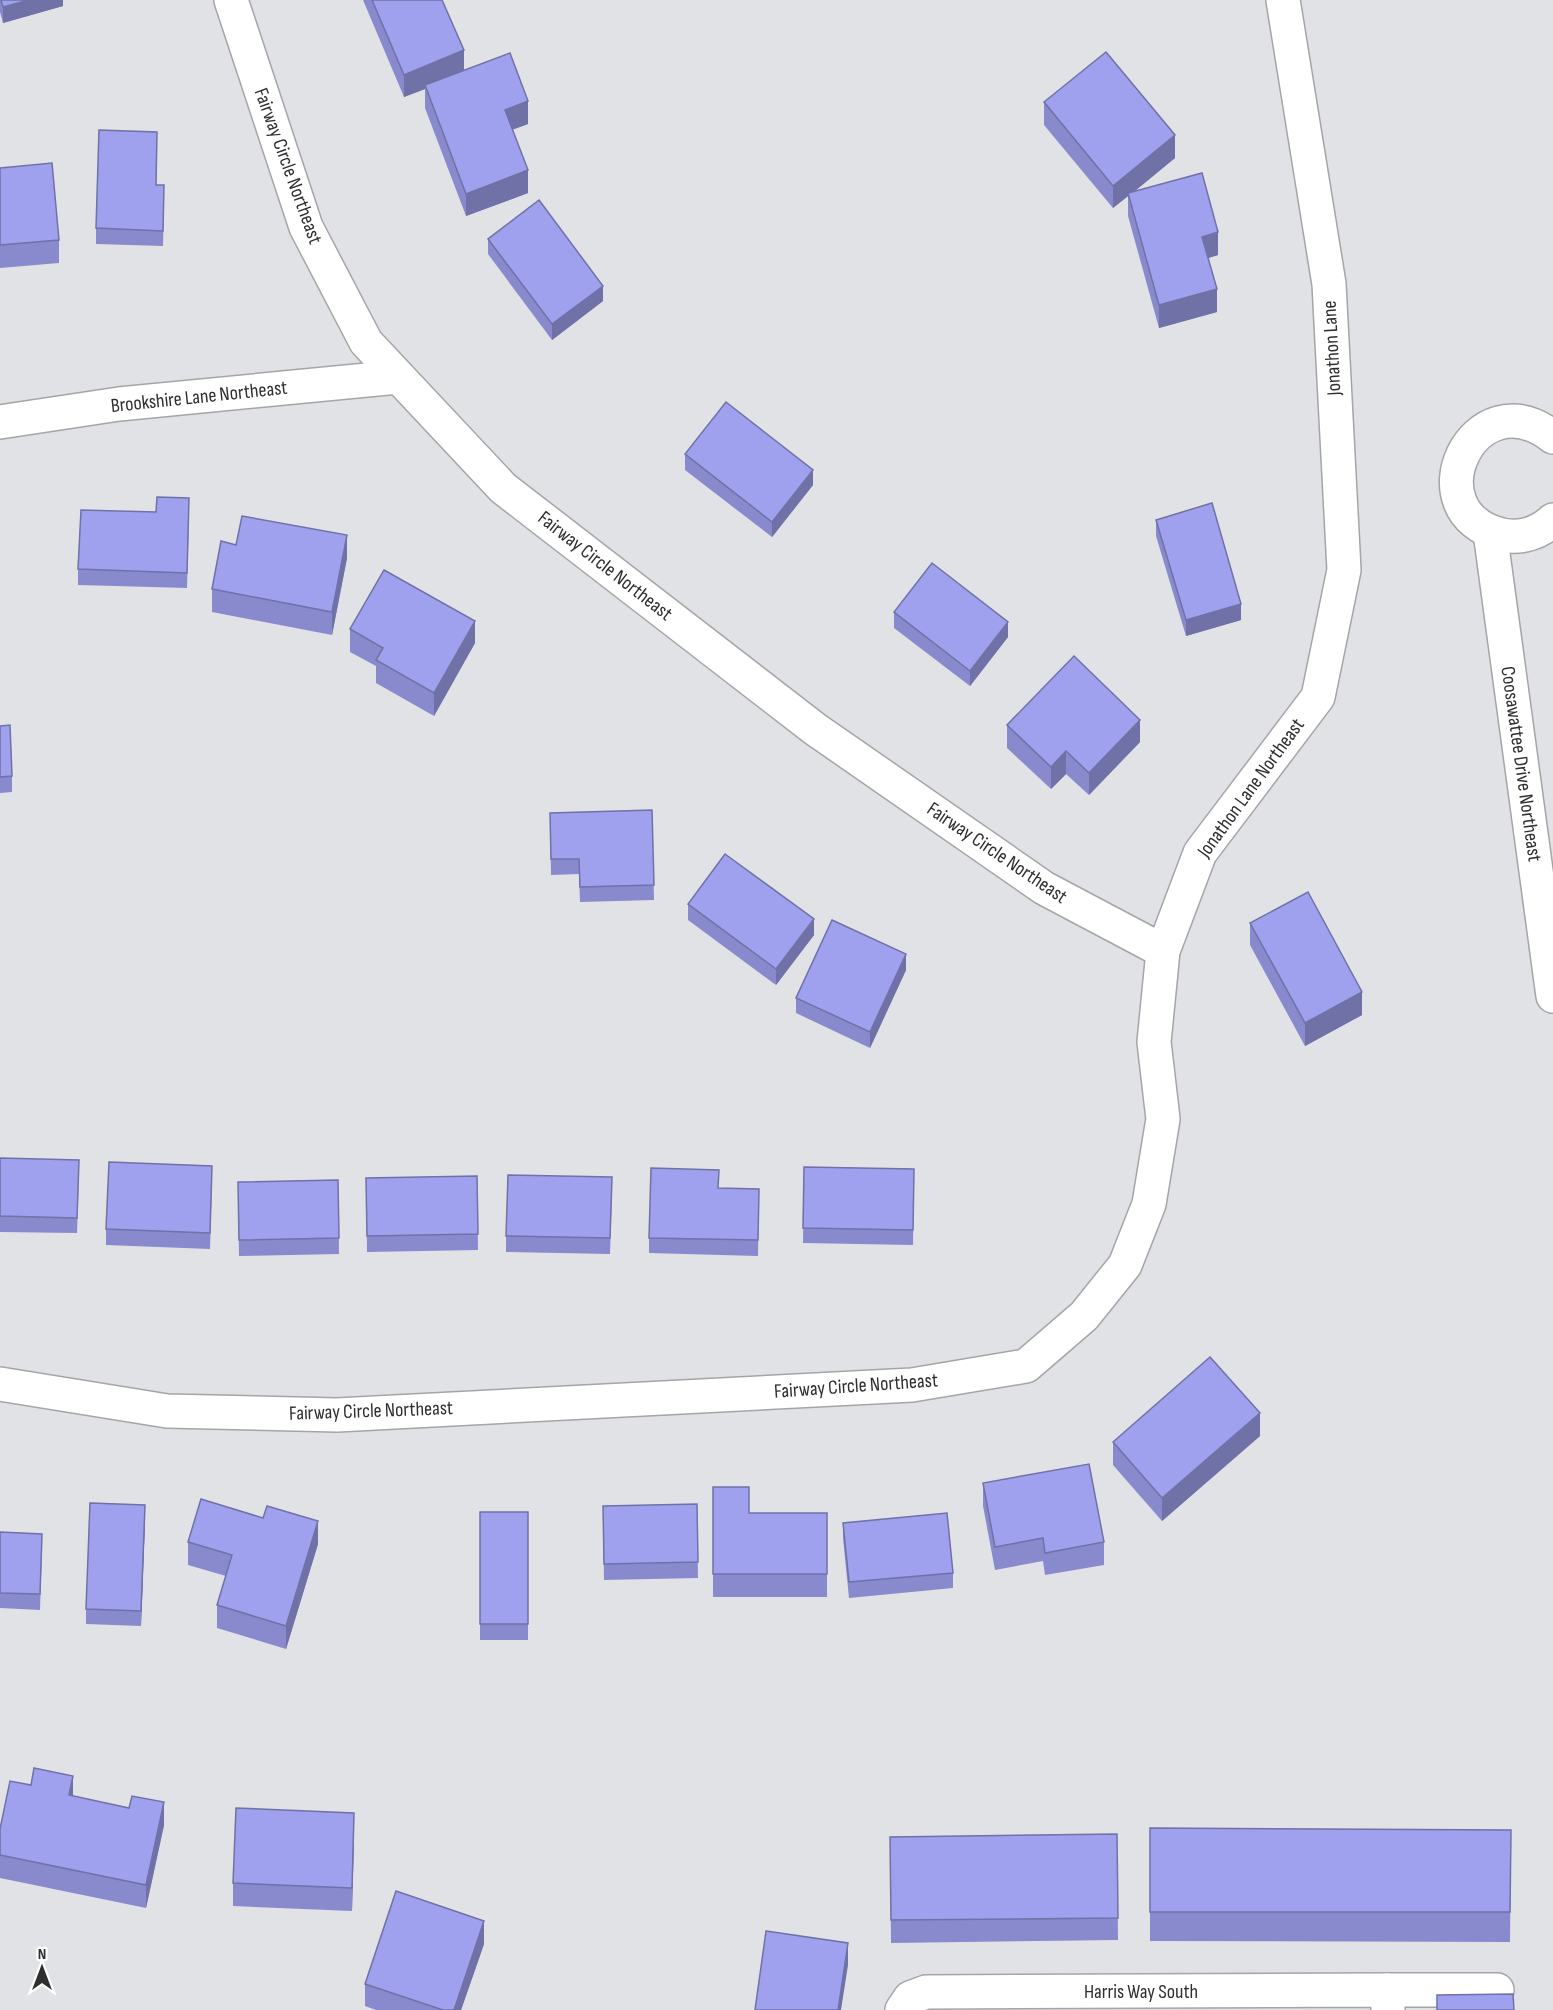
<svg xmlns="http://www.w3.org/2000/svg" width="1553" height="2010" viewBox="0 0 1553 2010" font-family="'Sofia Sans Condensed',sans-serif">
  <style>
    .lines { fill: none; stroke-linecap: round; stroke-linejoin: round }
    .minor-casing { stroke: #a5a5a8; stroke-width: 36 }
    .minor { stroke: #fff; stroke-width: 33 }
    .wall { fill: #898acd }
    .shaded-wall { fill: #6f71a7 }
    .building { fill: #9fa1ee; stroke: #6f71a7; stroke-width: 1.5 }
    .labels { text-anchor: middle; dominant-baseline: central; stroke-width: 4.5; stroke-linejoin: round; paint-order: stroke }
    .street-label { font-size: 20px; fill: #2e2e2f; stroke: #fff }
  </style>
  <rect width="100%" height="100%" fill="#e1e2e5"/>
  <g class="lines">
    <!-- minor casing -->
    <g class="minor-casing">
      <g id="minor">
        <polyline points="231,0 306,227 366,342 503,488 815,729 1044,888 1163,951"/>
        <polyline points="0,422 119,404 398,377"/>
        <path d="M1553,437C1473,375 1410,513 1502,535C1521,539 1539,533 1553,520"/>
        <polyline points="1490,532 1553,996"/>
        <polyline points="0,1384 167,1411 337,1415 912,1385 1026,1366 1084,1316 1125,1265 1149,1204 1163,1119 1154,1042 1163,951 1200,853 1318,697 1344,570 1329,284 1283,0"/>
        <polyline points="1387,1990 1497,1990"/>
        <polyline points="902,2010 910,1998 926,1992 1387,1990 1388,2010"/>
      </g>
    </g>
    <!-- minor -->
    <use href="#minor" class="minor"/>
  </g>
  <!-- wall -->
  <g class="wall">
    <polygon points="0,0 63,0 63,6 3,23 0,12"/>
    <polygon points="363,0 442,0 464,70 528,124 512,130 528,193 466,216 425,108 425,89 404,97"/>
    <polygon points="1044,102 1175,158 1134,191 1218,255 1208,258 1217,312 1159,328 1128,216 1128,196 1113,208 1044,125"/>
    <polygon points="157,147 156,185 164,201 163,246 96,244 96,228"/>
    <polygon points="0,168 59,240 59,263 0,268"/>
    <polygon points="488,239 603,301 552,340 488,254"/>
    <polygon points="685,454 813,485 772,537 685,470"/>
    <polygon points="189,514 187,588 78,585 78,569"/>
    <polygon points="1156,520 1241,620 1186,636 1156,536"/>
    <polygon points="236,545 347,558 332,635 212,612 212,589"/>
    <polygon points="894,612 1008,637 970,686 894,628"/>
    <polygon points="350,629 475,643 434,716 376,683 376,666 350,652"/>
    <polygon points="1007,725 1140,742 1089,795 1066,774 1051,789 1007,748"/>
    <polygon points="0,726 12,776 12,792 0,793"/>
    <polygon points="652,810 654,900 580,902 579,874 551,875 550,813"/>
    <polygon points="688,904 814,935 776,985 688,920"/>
    <polygon points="1250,923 1362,1015 1305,1046 1250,945"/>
    <polygon points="906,970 870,1048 796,1013 796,998"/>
    <polygon points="0,1158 79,1175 77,1233 0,1232"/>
    <polygon points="804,1167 914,1169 913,1245 803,1243"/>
    <polygon points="477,1176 478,1250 367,1252 366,1178"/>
    <polygon points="338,1180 339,1254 239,1256 238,1182"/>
    <polygon points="212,1181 210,1249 106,1245 106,1229"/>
    <polygon points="719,1188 759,1189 758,1256 649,1253 649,1238"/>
    <polygon points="612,1193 610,1254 506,1252 506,1236"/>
    <polygon points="1260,1436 1162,1521 1113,1465 1113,1442"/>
    <polygon points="983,1483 1104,1542 1104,1565 1045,1575 1043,1561 995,1570 983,1506"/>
    <polygon points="713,1487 749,1513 827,1513 827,1597 713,1597"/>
    <polygon points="697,1504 698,1578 604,1580 603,1506"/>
    <rect x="480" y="1512" width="48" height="128"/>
    <polygon points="263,1518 318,1544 286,1649 217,1628 217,1605 226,1576 188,1565 188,1542"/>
    <polygon points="145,1520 141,1626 86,1624 86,1609"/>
    <polygon points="843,1523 953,1573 953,1588 849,1598 843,1538"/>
    <polygon points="0,1532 42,1549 40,1610 0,1608"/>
    <polygon points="73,1796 164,1825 146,1908 0,1878 0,1829"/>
    <polygon points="1150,1828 1511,1830 1510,1942 1150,1941"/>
    <polygon points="1117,1834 1118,1940 891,1943 890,1837"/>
    <polygon points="354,1836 352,1911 233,1906 233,1883"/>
    <polygon points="484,1944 461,2010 376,2010 365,2006 365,1984"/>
  </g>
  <!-- shaded-wall -->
  <g class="shaded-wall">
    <polygon points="29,0 63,0 63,6 3,23 3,7"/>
    <polygon points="464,50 464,73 425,85 425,89 404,97 404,75"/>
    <polygon points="528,101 528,124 505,132 505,110"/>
    <polygon points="1175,135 1175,158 1129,196 1128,193 1128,196 1113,208 1113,186"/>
    <polygon points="528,170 528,193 466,216 466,194"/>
    <polygon points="1218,232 1218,255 1202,260 1202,237"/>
    <polygon points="603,286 603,301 552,340 552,324"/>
    <polygon points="1217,289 1217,312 1159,328 1159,305"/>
    <polygon points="813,470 813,485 772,537 772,522"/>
    <polygon points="347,535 347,558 332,635 332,612"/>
    <polygon points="1241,604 1241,620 1186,636 1186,620"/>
    <polygon points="475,621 475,643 434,716 434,693"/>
    <polygon points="1008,622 1008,637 970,686 970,671"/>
    <polygon points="1140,720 1140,742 1089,795 1089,773"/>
    <polygon points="1066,751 1066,774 1051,789 1051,767"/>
    <polygon points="814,919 814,935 776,985 776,969"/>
    <polygon points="906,954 906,970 870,1048 870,1032"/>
    <polygon points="1362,992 1362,1015 1305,1046 1305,1023"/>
    <polygon points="1260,1413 1260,1436 1162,1521 1162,1498"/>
    <polygon points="145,1505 145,1520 141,1626 141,1611"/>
    <polygon points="318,1521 318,1544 286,1649 286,1626"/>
    <polygon points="73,1776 73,1799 69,1795"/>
    <polygon points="164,1802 164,1825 146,1908 146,1885"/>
    <polygon points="354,1813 354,1836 352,1911 352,1888"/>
    <polygon points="484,1921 484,1944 461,2010 454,2010"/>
    <polygon points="848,1943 848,1965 841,2010 838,2010"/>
  </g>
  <!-- building -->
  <g class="building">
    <polygon points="1,0 29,0 3,7"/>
    <polygon points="372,0 442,0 464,50 404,75"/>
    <polygon points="1106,52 1175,135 1113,186 1044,102"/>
    <polygon points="510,53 528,101 505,110 528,170 466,194 425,85"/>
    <polygon points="99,130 157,132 156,185 164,185 163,231 96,228"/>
    <polygon points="52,163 59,240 0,245 0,168"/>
    <polygon points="1202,173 1218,232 1202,237 1217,289 1159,305 1128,193"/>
    <polygon points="539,200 603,286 552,324 488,239"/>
    <polygon points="726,402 813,470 772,522 685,454"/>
    <polygon points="157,497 189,498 187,573 78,569 81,510 156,512"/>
    <polygon points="1212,503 1241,604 1186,620 1156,520"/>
    <polygon points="242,516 347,535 332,612 212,589 221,541 236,545"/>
    <polygon points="932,563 1008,622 970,671 894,612"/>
    <polygon points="384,570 475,621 434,693 376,660 383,648 350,629"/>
    <polygon points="1074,656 1140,720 1089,773 1066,751 1051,767 1007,725"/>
    <polygon points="10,725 12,776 0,777 0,726"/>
    <polygon points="652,810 654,885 580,887 579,859 551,859 550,813"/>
    <polygon points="725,854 814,919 776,969 688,904"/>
    <polygon points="1308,892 1362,992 1305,1023 1250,923"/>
    <polygon points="832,920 906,954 870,1032 796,998"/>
    <polygon points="0,1158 79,1160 77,1218 0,1216"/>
    <polygon points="109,1162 212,1166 210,1233 106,1229"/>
    <polygon points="804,1167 914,1169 913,1230 803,1228"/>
    <polygon points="651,1168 719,1170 718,1188 759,1189 758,1240 649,1238"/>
    <polygon points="508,1175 612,1177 610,1238 506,1236"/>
    <polygon points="477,1176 478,1234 367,1236 366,1178"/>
    <polygon points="338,1180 339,1238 239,1240 238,1182"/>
    <polygon points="1210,1357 1260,1413 1162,1498 1113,1442"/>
    <polygon points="1089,1464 1104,1542 1045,1553 1043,1538 995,1547 983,1483"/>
    <polygon points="713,1487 749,1487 749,1513 827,1513 827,1574 713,1574"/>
    <polygon points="201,1499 263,1518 267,1506 318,1521 286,1626 217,1605 232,1555 188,1542"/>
    <polygon points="90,1503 145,1505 141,1611 86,1609"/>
    <polygon points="697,1504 698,1562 604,1564 603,1506"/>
    <rect x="480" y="1512" width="48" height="112"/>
    <polygon points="947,1513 953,1573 849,1582 843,1523"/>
    <polygon points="0,1532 42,1534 40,1594 0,1593"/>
    <polygon points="34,1768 73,1776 69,1795 129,1808 132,1796 164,1802 146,1885 0,1855 0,1829 10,1781 31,1785"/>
    <polygon points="236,1808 354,1813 352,1888 233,1883"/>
    <polygon points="1150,1828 1511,1830 1510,1912 1150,1912"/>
    <polygon points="1117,1834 1118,1918 891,1920 890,1837"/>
    <polygon points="396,1891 484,1921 454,2010 443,2010 365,1984"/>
    <polygon points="766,1931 848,1943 838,2010 755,2010"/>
    <polygon points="1513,1994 1514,2010 1437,2010 1437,1995"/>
  </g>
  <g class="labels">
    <!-- street labels -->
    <g class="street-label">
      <text transform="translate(288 166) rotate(70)">Fairway Circle Northeast</text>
      <text transform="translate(1332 348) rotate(-93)">Jonathon Lane</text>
      <text transform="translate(199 397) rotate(-6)">Brookshire Lane Northeast</text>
      <text transform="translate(605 566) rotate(38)">Fairway Circle Northeast</text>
      <text transform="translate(1521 764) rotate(82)">Coosawattee Drive Northeast</text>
      <text transform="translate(1251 788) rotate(-54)">Jonathon Lane Northeast</text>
      <text transform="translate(997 853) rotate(34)">Fairway Circle Northeast</text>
      <text transform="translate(856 1386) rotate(-4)">Fairway Circle Northeast</text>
      <text transform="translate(371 1411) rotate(-2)">Fairway Circle Northeast</text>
      <text x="1141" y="1992">Harris Way South</text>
    </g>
  </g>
  <!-- north arrow -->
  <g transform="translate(42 1968)" stroke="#ffffff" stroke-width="4.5" paint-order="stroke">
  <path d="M0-4.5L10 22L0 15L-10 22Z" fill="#2e2e2f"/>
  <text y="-9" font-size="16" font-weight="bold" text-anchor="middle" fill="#2e2e2f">N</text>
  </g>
</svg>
